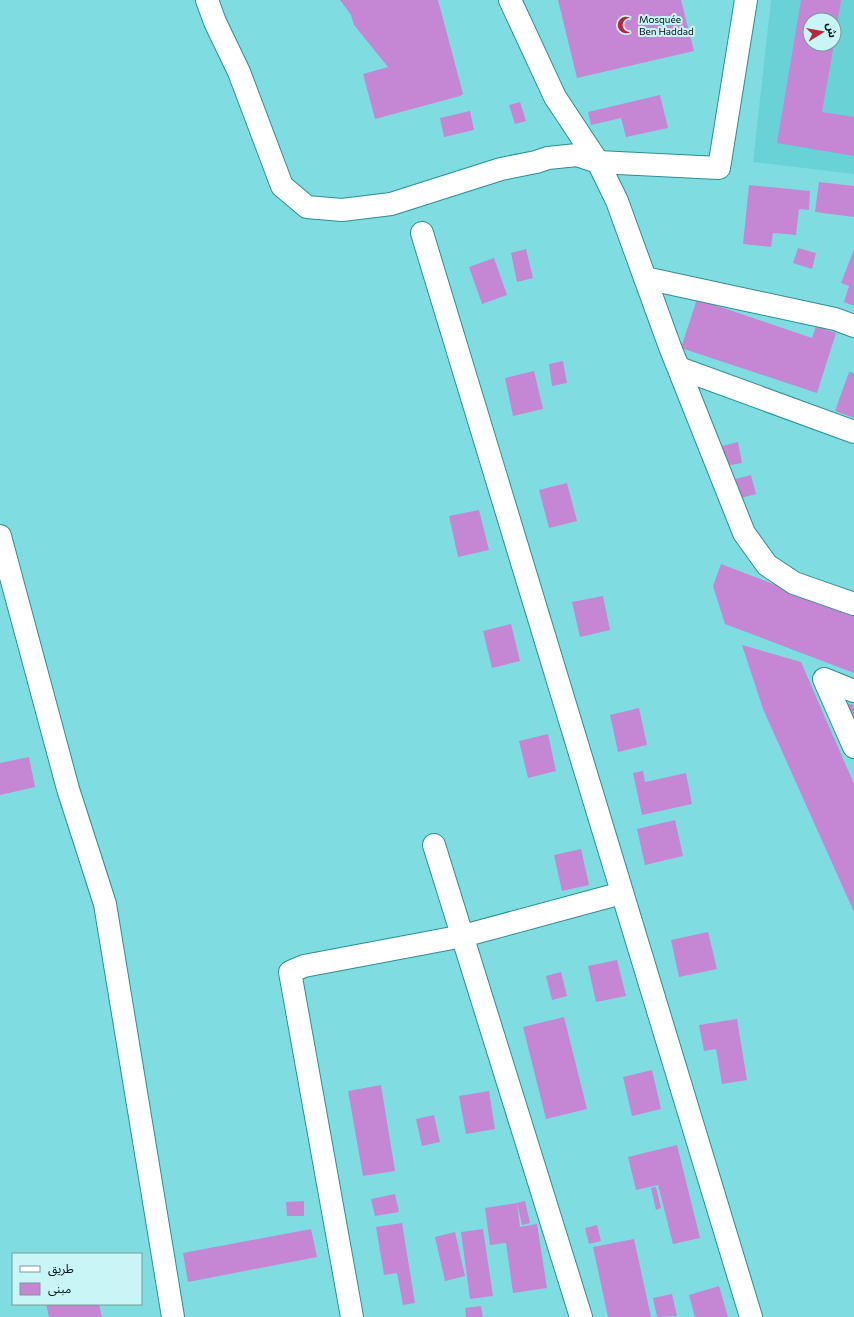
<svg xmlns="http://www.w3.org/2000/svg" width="854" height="1317" viewBox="0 0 854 1317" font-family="Commissioner,'Noto Sans Arabic',sans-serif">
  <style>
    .built { fill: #68d2d7; fill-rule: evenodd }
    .building { fill: #c587d4 }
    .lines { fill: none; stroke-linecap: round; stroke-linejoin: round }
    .minor-casing { stroke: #2a8f94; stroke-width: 24 }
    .minor { stroke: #fff; stroke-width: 22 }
    .labels { text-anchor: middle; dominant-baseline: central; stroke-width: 4; stroke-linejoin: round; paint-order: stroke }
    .poi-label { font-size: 10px; fill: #011213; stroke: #caf5f7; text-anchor: start }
  </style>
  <rect width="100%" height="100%" fill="#7fdde1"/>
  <!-- built -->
  <path class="built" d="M771,0H854V174L753,162ZM810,20H834V44H810Z"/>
  <!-- building -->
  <g class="building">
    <polygon points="340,0 438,0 463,94 460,96 375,119 363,74 388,67 354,25 351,15"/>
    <polygon points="558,0 681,0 694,51 577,78"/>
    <polygon points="801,0 841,0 835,37 834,20 810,20 810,44 834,44 822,112 854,117 854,156 777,143"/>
    <polygon points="660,95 668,128 626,137 621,118 591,125 588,112"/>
    <polygon points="520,102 526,121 515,124 509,105"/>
    <polygon points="470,111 474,130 444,137 440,118"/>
    <polygon points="819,182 854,186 854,217 815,212"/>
    <polygon points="749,185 810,191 809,210 799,209 796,235 773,233 771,247 743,244"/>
    <polygon points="798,248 816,253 812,269 793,263"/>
    <polygon points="526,249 533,278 517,282 511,253"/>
    <polygon points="854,249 854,306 844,302 849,286 841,283"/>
    <polygon points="494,258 507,295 482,304 469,267"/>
    <polygon points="697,299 812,338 816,326 836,333 817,393 681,348"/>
    <polygon points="563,361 567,383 552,386 549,364"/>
    <polygon points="534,371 543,409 513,416 505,378"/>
    <polygon points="849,372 854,373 854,418 835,411"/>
    <polygon points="738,442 742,463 726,466 722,446"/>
    <polygon points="751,475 756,494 737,499 731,480"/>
    <polygon points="567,483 577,521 549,528 539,490"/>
    <polygon points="479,510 489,550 458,557 449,516"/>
    <polygon points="721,564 854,615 854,673 725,624 713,586"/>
    <polygon points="603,596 610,630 580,637 572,602"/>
    <polygon points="511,624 520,661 492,668 483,631"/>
    <polygon points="742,645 801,662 854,784 854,912 763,709"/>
    <polygon points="844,702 854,705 854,726"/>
    <polygon points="639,708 647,745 618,752 610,715"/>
    <polygon points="548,734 556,771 528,778 519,741"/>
    <polygon points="29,757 35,787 0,795 0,763"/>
    <polygon points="643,771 645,782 686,773 692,804 642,815 633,773"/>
    <polygon points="675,820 683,856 645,865 637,829"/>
    <polygon points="581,849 589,885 562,891 554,855"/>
    <polygon points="708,932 717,969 679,977 671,940"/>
    <polygon points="617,960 626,996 596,1002 588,966"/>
    <polygon points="561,972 567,996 552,1000 546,976"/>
    <polygon points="564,1017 587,1109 546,1119 523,1027"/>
    <polygon points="737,1019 747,1080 722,1084 716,1049 704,1051 699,1025"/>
    <polygon points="652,1070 661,1109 632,1116 623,1077"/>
    <polygon points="381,1085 395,1171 363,1176 348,1091"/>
    <polygon points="489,1091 495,1129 466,1134 459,1096"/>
    <polygon points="434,1115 440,1142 422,1146 416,1119"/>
    <polygon points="677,1145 700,1238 673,1244 658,1185 636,1190 628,1157"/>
    <polygon points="656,1187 661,1208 656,1210 651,1188"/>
    <polygon points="395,1194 399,1212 375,1216 371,1199"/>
    <polygon points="304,1201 304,1216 287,1216 286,1202"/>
    <polygon points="525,1201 530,1223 522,1225 517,1203"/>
    <polygon points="517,1203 520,1227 537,1224 547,1288 513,1293 506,1243 490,1245 485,1208"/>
    <polygon points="402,1223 415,1303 403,1305 397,1273 384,1275 376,1227"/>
    <polygon points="597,1225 601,1241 589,1244 585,1228"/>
    <polygon points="311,1229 317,1257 188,1282 183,1253"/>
    <polygon points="483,1229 493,1296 470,1299 461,1232"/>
    <polygon points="455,1232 465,1276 445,1281 435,1237"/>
    <polygon points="634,1239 651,1317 608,1317 593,1247"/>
    <polygon points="719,1286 728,1317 695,1317 689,1295"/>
    <polygon points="672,1294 677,1316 657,1317 653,1298"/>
    <polygon points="46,1304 99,1304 102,1317 49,1317"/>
    <polygon points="481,1306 483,1317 466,1317 465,1308"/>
  </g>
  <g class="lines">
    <!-- minor casing -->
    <g class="minor-casing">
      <g id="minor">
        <polyline points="207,0 215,22 239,72 282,186 307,207 342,210 391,204 501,169 536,162 548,158 577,155 598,162 719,168 746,0"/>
        <polyline points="510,0 555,97 598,162 617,201 670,347 744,533 767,565 794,583 854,604"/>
        <polyline points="422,233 751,1317"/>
        <polyline points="645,278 835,319 854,326"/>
        <polyline points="679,368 854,432"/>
        <polyline points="0,536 68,789 105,904 173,1317"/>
        <polyline points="854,691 824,679 854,747"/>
        <polyline points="434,845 581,1317"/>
        <polyline points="352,1317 290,972 304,966 463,936 622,893"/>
      </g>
    </g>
    <!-- minor -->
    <use href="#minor" class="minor"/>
  </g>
  <!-- icons -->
  <defs>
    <g id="mosque-bare" transform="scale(1.38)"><path d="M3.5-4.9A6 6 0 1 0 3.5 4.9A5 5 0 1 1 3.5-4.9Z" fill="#b8263a" stroke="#caf5f7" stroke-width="2.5" paint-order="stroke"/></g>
  </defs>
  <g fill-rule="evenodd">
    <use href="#mosque-bare" x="626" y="25"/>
  </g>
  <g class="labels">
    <!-- poi labels -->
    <g class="poi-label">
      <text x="639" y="19">Mosquée<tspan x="639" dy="12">Ben Haddad</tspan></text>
    </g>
  </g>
  <!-- legend -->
  <rect x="12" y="1253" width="130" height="52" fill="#caf5f7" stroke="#7a9a9c"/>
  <rect x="20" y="1266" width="20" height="6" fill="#ffffff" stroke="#7a9a9c"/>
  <text x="48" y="1273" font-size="12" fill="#011213">طريق</text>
  <rect x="20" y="1283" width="20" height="12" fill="#c587d4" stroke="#7a9a9c"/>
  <text x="48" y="1293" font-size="12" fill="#011213">مبنى</text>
  <!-- north arrow -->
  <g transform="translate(822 32) rotate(79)"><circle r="19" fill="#caf5f7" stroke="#7a9a9c"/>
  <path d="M0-3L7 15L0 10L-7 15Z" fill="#b8263a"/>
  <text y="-6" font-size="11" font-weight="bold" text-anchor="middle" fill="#011213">ش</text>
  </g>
</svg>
